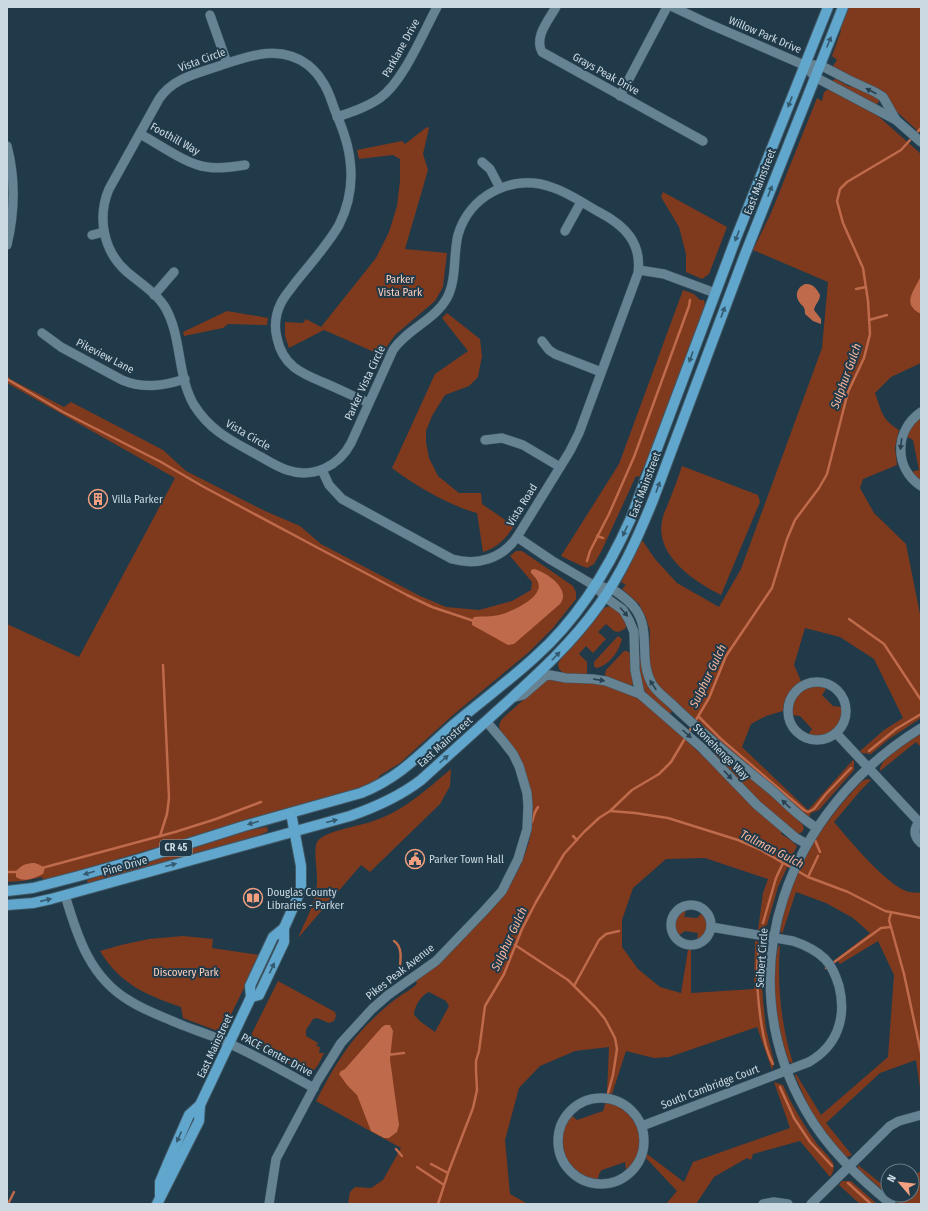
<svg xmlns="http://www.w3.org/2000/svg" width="928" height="1211" viewBox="0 0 928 1211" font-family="'Fira Sans Condensed',sans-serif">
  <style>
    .green { fill: #7f391d; fill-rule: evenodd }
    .water { fill: #bf6a4a }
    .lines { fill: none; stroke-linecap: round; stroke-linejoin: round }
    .stream { stroke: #bf6a4a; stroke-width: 2.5 }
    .minor-casing { stroke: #415865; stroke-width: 10 }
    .major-casing { stroke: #415865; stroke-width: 12 }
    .minor { stroke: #668394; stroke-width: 9 }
    .major { stroke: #61a6cc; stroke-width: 10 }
    .oneway { fill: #345a70 }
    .oneway2 { fill: #274150 }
    .labels { text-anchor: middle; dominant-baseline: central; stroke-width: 4; stroke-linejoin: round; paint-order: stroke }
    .shield { fill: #203a49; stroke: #97a9b4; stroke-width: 1 }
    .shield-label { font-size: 10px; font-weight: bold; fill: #cad9e2 }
    .street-label { font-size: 11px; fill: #cad9e2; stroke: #203a49 }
    .park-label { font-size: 11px; fill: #ffcfbd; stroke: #203a49 }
    .poi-label { font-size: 11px; fill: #cad9e2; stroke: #203a49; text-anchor: start }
    .water-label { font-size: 12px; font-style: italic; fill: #fab59b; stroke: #203a49 }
  </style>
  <rect width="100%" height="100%" fill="#203a49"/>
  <!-- green -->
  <g class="green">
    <polygon points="848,7 921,7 921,134 895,110 833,66 837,60 832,56 841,31 840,29"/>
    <polygon points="836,79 848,86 863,89 879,98 880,100 877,104 874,104 833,82 833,80"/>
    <path d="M827,90H830L878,116L921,154V363L891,377L875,393C881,410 882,420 899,430L895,448L897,465L863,479L860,488L874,513L906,544L921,619V718L889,739L871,754L862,753L860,751L884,730L903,718L874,659L840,637L805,628L794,665L801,681C790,689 784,697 783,711L766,716L751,724L742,747L808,810L853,760L854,761V770L819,810L811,813L809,817L806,816L711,736L661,690L653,678L649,661L650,631L646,618L639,604L622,589L626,585L621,582L642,540L655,559L677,583L719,607L741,569L822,348L828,282L753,250L771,213L817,98L822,101L824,92Z"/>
    <polygon points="427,127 429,128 423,154 428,170 405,249 447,253 443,287 435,301 395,335 381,355 324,330 289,348 285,336 285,322 303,323 306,319 321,327 376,258 389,232 397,206 400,181 400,159 393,155 359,159 357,150 402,141 405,144"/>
    <polygon points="663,192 727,227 709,274 702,279 686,272 686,254 679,227 661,197"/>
    <path d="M683,290L694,294L700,300H704L705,306L648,458L639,477L636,476L602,550L594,564L587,568C579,565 570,560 561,556L619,464Z"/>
    <polygon points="227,311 268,318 267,325 228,324 223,328 184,336 183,332"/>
    <path d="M447,313L480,339L482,356L478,377L469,386L445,395L432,416L426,431V442L429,458L438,476L459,493H481L482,504L514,526C506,538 497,548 483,552L477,513C450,506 414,485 392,468L435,374L468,351L442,318Z"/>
    <path d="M7,375L10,379L64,407L71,402L163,450L186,471L265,511L300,526L321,544L420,596L446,607L479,610L512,601L531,590L532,582L510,556L516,551H522L573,586L576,592V599L553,628L529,652L453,715L400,763L379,776V780C347,797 309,802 275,812C198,835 121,858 44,881L42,877L23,881L7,882V624L79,657L175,478L7,383Z"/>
    <polygon points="921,416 921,483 911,472 919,470 913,440 906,436 906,433"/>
    <path d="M682,466L758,495L760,502L721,595C695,582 655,556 662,521C663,515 666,509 668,504C673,491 678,479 682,466Z"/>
    <polygon points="611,606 618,609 627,624 625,629 618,632 614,631 606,624 598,632 606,639 593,653 586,646 579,654 587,662 587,674 584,676 563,673 559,669 558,664 561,658 582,635 603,608"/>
    <path d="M618,636L622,639C619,651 609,666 596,668L594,666V662Z"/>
    <polygon points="624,651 627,651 631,654 634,683 631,686 606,677 605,675 606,670"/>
    <path d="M639,654L644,675L672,709L671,713H667C641,689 639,690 639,654Z"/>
    <path d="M547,680L592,682L624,690L639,699L667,722L782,831L781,834L789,839L797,846L778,887L767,925L758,930L763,893L768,879L705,858L666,859L633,888L622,920V947L638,969L660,987L681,993L688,950H691V993L754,989L755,941H757L763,948L762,984L763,1000L766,1029L774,1062L772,1070L757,1027L669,1057L654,1058L626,1051L612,1094L607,1093L609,1047L575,1051L540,1066L519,1088L505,1140L510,1194L528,1204H348L350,1192L355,1187L371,1188L383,1180L401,1148L316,1101C332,1070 349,1040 376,1016C383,1009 391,1002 400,996C405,992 412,989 417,984L416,981C435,968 450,952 467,935C479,922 494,909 504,895C515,879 529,850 531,831C535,801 528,770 511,745C508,740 503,736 500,730C498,725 500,721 504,717L543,682ZM429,992L446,1001L449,1006L435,1032L421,1022L414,1015C414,1007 421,995 429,992Z"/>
    <path d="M812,686L821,687L826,689L822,695L833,706L842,707C847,724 822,746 808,735L812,729L800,716L791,715C788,701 799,689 812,686Z"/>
    <path d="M921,734V747L916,742L880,771C878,759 911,740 921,734Z"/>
    <polygon points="715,751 757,783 802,824 804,828 802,832 798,834 755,798 715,755 714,753"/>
    <path d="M451,769L450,786L440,804L370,872L361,865L298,938C305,921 316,903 317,884C318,872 313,850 317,842C323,831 361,826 373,821C404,811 427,789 451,769Z"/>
    <path d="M867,779L871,780L861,790L834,822C850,841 884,882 906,891C910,893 916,892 921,893V1095L916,1060L880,1073L826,1123L852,1155L847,1157L835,1145L811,1112L795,1076L796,1074L821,1115L888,1057L894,975L878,941L840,964L836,959L870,933L853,918L826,903L796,892L782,934L780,930C782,920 784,910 787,900C801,854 830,815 862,781Z"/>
    <polygon points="267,827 268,831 254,838 88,883 87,880 246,831"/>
    <path d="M684,909L686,910L684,917L697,918L702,913C712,922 708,933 699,940H697L698,933L685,931L678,936C672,926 675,916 684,909Z"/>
    <path d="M183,936L213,939L212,948L260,955L226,1025L222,1029L215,1030L183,1018L181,1007C146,995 120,984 100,951L121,945L149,939Z"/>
    <path d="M780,945C777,984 781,1026 793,1063L789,1062C776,1028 770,982 778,947Z"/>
    <path d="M278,981L335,1012L336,1016L334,1021L329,1023L317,1018L313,1019L306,1030V1036L318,1043L316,1046L320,1047L319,1053H324C320,1061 315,1076 304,1072L255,1045L252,1043L251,1035Z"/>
    <path d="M774,1082L783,1085C792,1106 804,1125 817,1144C822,1150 829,1156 833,1163C835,1168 833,1173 830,1177L800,1141L753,1154L751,1160L747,1158L714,1177L696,1204H666L677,1191L646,1158L647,1154L684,1182L693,1162L790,1128Z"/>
    <path d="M606,1101C617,1104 627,1109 634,1118C646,1134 642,1160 626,1171L625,1162L602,1170L600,1172L597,1181C565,1174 550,1142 571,1115L577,1120L603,1111Z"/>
    <polygon points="858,1165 888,1189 888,1195 912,1195 912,1177 921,1171 921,1204 899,1204 858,1169"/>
    <polygon points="842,1181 851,1181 877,1204 860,1204 839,1185"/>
  </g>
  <!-- water -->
  <g class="water">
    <path d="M921,276V314C901,304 914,291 921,276Z"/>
    <path d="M805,284C813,283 817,289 820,295C820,301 815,304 814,310L821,319V324L813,321L805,314C805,313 805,309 804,308C803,305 801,305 800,303C794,296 797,287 805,284Z"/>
    <path d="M534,569C546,572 572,589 560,604L514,644L508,645L472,625V620L474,617C482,616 491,617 499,615C511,612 534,601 538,590C541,583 535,577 531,573V570Z"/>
    <path d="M35,863L40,865L45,868L43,874C34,878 25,883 16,877V871C22,865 26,863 35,863Z"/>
    <polygon points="385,1025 390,1025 393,1031 390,1059 399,1125 397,1132 389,1138 384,1138 371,1131 357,1095 347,1085 339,1074 341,1071 345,1069 382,1027"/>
  </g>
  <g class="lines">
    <!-- stream -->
    <g class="stream">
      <polyline points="856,289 866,287"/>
      <polyline points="869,320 887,315"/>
      <polyline points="7,379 63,412 161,462 202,486 320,549 407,595 432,607 474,621"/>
      <polyline points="597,536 603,538"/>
      <polyline points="587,561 590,551 609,514 634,457 689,306 690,300"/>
      <polyline points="849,619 884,644 921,700"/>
      <polyline points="699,717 721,739 804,810 808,812 814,809 826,794 851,768"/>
      <polyline points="869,751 896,729 921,714"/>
      <polyline points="610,811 635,813 668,818 738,840 759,849 808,877 848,892 885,911 921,918"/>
      <polyline points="532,822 535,812 538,807"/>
      <polyline points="160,836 167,814 169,798 163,665"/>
      <polyline points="573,836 577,840"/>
      <polyline points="815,840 820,852"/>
      <polyline points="42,868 175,832 216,819 261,802"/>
      <polyline points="7,872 18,872"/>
      <polyline points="808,877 818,856"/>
      <polyline points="891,913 889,920 904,974 921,1053"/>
      <polyline points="763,923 776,878 783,863"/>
      <path d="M394,941C404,947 400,964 399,973"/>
      <polyline points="515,945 568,980 596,1008 605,1019 615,1038 617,1049 613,1075 608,1093"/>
      <path d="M760,947C753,971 760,1041 773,1064"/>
      <polyline points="826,968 881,928 891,927"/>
      <polyline points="574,986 599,940 606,934 619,931"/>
      <polyline points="387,1055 404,1053"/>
      <polyline points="780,1087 794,1118 810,1142 832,1166"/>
      <polyline points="396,1149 402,1156"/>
      <polyline points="431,1164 448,1173"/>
      <polyline points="417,1167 444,1185"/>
      <polyline points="848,1183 871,1204"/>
      <polyline points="8,1204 14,1192"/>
      <polyline points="438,1204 448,1173 473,1108 477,1090 476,1071 476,1061 479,1051 485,1006 504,974 522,929 536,902 564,854 584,832 599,818 610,811 632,790 659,774 671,762 709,698 726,656 772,588 787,539 795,520 819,488 827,474 848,392 864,358 870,334 868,301 863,268 843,223 837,201 840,189 847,182 901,150 921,128"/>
    </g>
    <!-- minor casing -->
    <g class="minor-casing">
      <g id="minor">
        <path d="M556,7C548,21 534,37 542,52L703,141"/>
        <polyline points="673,7 707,23 804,65 815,77 896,120 921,142"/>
        <polyline points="210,15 227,63"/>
        <polyline points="804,65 820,65 849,80 875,92 883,97 896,120"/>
        <polyline points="620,96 667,7"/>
        <path d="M337,117C352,112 367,107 380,98C403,82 423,33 437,7"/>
        <path d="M140,134C159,144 187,165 207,167C220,169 232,167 245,165"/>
        <path d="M7,146C16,180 15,211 7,245"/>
        <polyline points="482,162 490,169 500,188"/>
        <polyline points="565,231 581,202"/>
        <polyline points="92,235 104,232"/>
        <polyline points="639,270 664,274 715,293"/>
        <polyline points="154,295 174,272"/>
        <path d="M42,333L61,347L122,380C143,389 163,386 185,379"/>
        <polyline points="542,341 549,350 555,354 601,372"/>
        <path d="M921,412C894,431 894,468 921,486"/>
        <polyline points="485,440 502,438 523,445 560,467"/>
        <path d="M322,470L329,485L342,499L452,559C477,566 502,559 517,537L570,451L579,433L638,273C642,242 624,225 599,212C584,204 568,192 551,187C512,173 469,196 458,235C453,255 457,279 447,298C435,320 407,329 393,350L351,443C339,466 313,479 287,470C275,466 264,458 252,452C228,439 209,429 194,405C177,376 182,338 166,309C158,294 140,283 127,272C103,251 97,217 109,189L159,99C172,79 195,74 216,67C246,57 279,43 308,65C314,70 318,74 322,81C328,89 331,99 334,108C341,125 348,142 350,160C353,182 349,205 339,225C327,246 310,264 295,283C291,289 285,295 281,303C276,313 274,326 277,338C283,367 303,374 327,384C341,390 355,397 369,403"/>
        <polyline points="517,537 551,560 595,586 605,597 623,610 629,620 634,632 635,670 640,694 701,747 757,805 796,838 807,844"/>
        <path d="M595,586C612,588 614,589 627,600C656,624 636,656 652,684C658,694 670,701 678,710C707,737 737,762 768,787C784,800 798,817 817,828"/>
        <circle cx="817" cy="711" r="29"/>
        <polyline points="512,698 523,695 545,676 550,675 566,678 593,679 606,681 640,694"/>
        <polyline points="836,733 919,822"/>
        <path d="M921,821C913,827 913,836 921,843"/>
        <path d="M65,895C77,936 90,978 130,1001C144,1010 161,1016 177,1023C191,1029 205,1033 219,1039C252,1053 283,1071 314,1088"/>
        <circle cx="691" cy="925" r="20"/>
        <circle cx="601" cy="1141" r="43"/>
        <path d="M642,1126L809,1062C837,1046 847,1018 839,986C836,976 832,966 825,959C816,950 805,945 793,941L711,927"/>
        <polyline points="269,1204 276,1159 318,1080 341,1043 372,1009 388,995 436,961 484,911 502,891 518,859 527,829 528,806 527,793 519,766 513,754 503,741 486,721"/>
        <polyline points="763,1204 774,1202 788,1204"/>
        <polyline points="811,1204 890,1126 899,1121 921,1115"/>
        <path d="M891,1204C858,1177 827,1148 806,1111C725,971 789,809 921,728"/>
      </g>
    </g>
    <!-- major casing -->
    <g class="major-casing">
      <g id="major">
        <path d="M7,891L33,888L79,876L143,858L244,826L361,793C401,777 422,752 453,725C480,702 509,681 535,657C578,619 608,570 631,518L736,238L828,7"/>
        <path d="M7,905L33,903L51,899L350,816C376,807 399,797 421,780C449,755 477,729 505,704C539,673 572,643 599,605C622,573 638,537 653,500L744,257L843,7"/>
        <polyline points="251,997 259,995 284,942 284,928 296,901 301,888 301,866 291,813"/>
        <polyline points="160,1197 160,1182 168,1163 189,1115 200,1105"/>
        <polyline points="157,1204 199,1121 200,1105 251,997 250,986 273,937 284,928"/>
      </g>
    </g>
    <!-- minor -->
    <use href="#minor" class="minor"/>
    <!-- major -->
    <use href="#major" class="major"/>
  </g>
  <!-- one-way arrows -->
  <defs><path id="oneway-solid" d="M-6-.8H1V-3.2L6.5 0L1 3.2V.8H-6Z"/></defs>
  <g class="oneway">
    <use href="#oneway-solid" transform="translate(829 42) rotate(-68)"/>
    <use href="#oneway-solid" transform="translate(790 102) rotate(111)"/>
    <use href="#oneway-solid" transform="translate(770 191) rotate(-69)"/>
    <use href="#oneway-solid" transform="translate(737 236) rotate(111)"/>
    <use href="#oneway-solid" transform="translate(723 312) rotate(-70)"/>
    <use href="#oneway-solid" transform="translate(691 357) rotate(110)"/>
    <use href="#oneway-solid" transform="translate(658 487) rotate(-70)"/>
    <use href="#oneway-solid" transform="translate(625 531) rotate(115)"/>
    <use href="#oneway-solid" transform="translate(556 656) rotate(-46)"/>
    <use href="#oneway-solid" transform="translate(444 759) rotate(-42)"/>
    <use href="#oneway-solid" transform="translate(332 821) rotate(-14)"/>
    <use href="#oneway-solid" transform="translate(253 823) rotate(164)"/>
    <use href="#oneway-solid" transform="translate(171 865) rotate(-15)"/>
    <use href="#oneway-solid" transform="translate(89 873) rotate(164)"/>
    <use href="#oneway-solid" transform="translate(46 900) rotate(-13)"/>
    <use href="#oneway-solid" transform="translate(272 968) rotate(-65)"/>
    <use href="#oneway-solid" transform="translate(179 1137) rotate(114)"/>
  </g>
  <g class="oneway2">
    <use href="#oneway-solid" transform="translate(871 91) rotate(-153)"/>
    <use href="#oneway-solid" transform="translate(901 444) rotate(97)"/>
    <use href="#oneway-solid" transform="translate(624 612) rotate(49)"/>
    <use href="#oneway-solid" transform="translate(599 680) rotate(9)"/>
    <use href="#oneway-solid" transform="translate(653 685) rotate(-123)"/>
    <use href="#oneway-solid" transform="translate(687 734) rotate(42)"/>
    <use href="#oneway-solid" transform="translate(728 775) rotate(47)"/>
    <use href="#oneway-solid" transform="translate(786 804) rotate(-137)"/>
  </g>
  <!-- icons -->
  <defs>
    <g id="building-ring" transform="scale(1)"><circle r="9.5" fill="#203a49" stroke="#f2a081" stroke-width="1.5"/><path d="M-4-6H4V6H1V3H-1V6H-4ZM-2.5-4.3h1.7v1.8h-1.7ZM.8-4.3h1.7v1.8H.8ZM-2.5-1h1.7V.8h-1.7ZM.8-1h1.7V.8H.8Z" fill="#f2a081"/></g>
    <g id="civic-ring" transform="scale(1)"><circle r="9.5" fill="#203a49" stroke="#f2a081" stroke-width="1.5"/><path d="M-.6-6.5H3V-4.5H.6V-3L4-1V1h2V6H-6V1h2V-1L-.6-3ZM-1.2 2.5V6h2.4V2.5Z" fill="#f2a081"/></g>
    <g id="library-ring" transform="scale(1)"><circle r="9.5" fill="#203a49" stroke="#f2a081" stroke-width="1.5"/><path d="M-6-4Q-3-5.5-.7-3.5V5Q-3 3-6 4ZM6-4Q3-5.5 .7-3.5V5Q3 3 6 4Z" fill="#f2a081"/></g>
  </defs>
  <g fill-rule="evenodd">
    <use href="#building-ring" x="98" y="499"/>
    <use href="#civic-ring" x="415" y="859"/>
    <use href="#library-ring" x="253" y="898"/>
  </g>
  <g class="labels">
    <!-- shield labels -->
    <rect class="shield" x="160" y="840" width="32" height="16" rx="3"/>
    <g class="shield-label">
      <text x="176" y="848">CR 45</text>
    </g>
    <!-- street labels -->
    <g class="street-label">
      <text transform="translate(765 35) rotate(23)">Willow Park Drive</text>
      <text transform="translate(401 48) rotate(-61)">Parklane Drive</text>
      <text transform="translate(202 60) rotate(-20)">Vista Circle</text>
      <text transform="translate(606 74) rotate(29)">Grays Peak Drive</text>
      <text transform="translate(175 139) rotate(29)">Foothill Way</text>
      <text transform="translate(760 182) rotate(-69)">East Mainstreet</text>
      <text transform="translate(105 356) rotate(27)">Pikeview Lane</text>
      <text transform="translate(365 383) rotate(-65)">Parker Vista Circle</text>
      <text transform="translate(248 435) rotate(30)">Vista Circle</text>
      <text transform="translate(645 485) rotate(-69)">East Mainstreet</text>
      <text transform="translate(522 505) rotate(-58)">Vista Road</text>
      <text transform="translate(445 742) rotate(-42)">East Mainstreet</text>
      <text transform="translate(721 752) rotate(45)">Stonehenge Way</text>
      <text transform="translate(125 866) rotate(-16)">Pine Drive</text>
      <text transform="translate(762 958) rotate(-86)">Seibert Circle</text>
      <text transform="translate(400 972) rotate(-38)">Pikes Peak Avenue</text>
      <text transform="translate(215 1046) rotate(-65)">East Mainstreet</text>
      <text transform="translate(277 1055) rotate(28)">PACE Center Drive</text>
      <text transform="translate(710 1087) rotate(-21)">South Cambridge Court</text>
    </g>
    <!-- park labels -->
    <g class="park-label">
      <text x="400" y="279">Parker<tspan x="400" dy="13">Vista Park</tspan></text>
      <text x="186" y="972">Discovery Park</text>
    </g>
    <!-- poi labels -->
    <g class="poi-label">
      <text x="112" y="499">Villa Parker</text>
      <text x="429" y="859">Parker Town Hall</text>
      <text x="267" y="892">Douglas County<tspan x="267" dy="13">Libraries - Parker</tspan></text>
    </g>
    <!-- water labels -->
    <g class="water-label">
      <text transform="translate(846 376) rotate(-70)">Sulphur Gulch</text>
      <text transform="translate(708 676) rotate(-64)">Sulphur Gulch</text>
      <text transform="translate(772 849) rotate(27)">Tallman Gulch</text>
      <text transform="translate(509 939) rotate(-65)">Sulphur Gulch</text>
    </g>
  </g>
  <!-- border -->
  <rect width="928" height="1211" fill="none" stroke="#cad9e2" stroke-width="16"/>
  <!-- north arrow -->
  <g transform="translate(900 1183) rotate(298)"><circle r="19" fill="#203a49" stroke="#647a86"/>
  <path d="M0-3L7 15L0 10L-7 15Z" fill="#f2a081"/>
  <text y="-6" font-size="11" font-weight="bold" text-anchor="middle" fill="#cad9e2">N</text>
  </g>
</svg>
